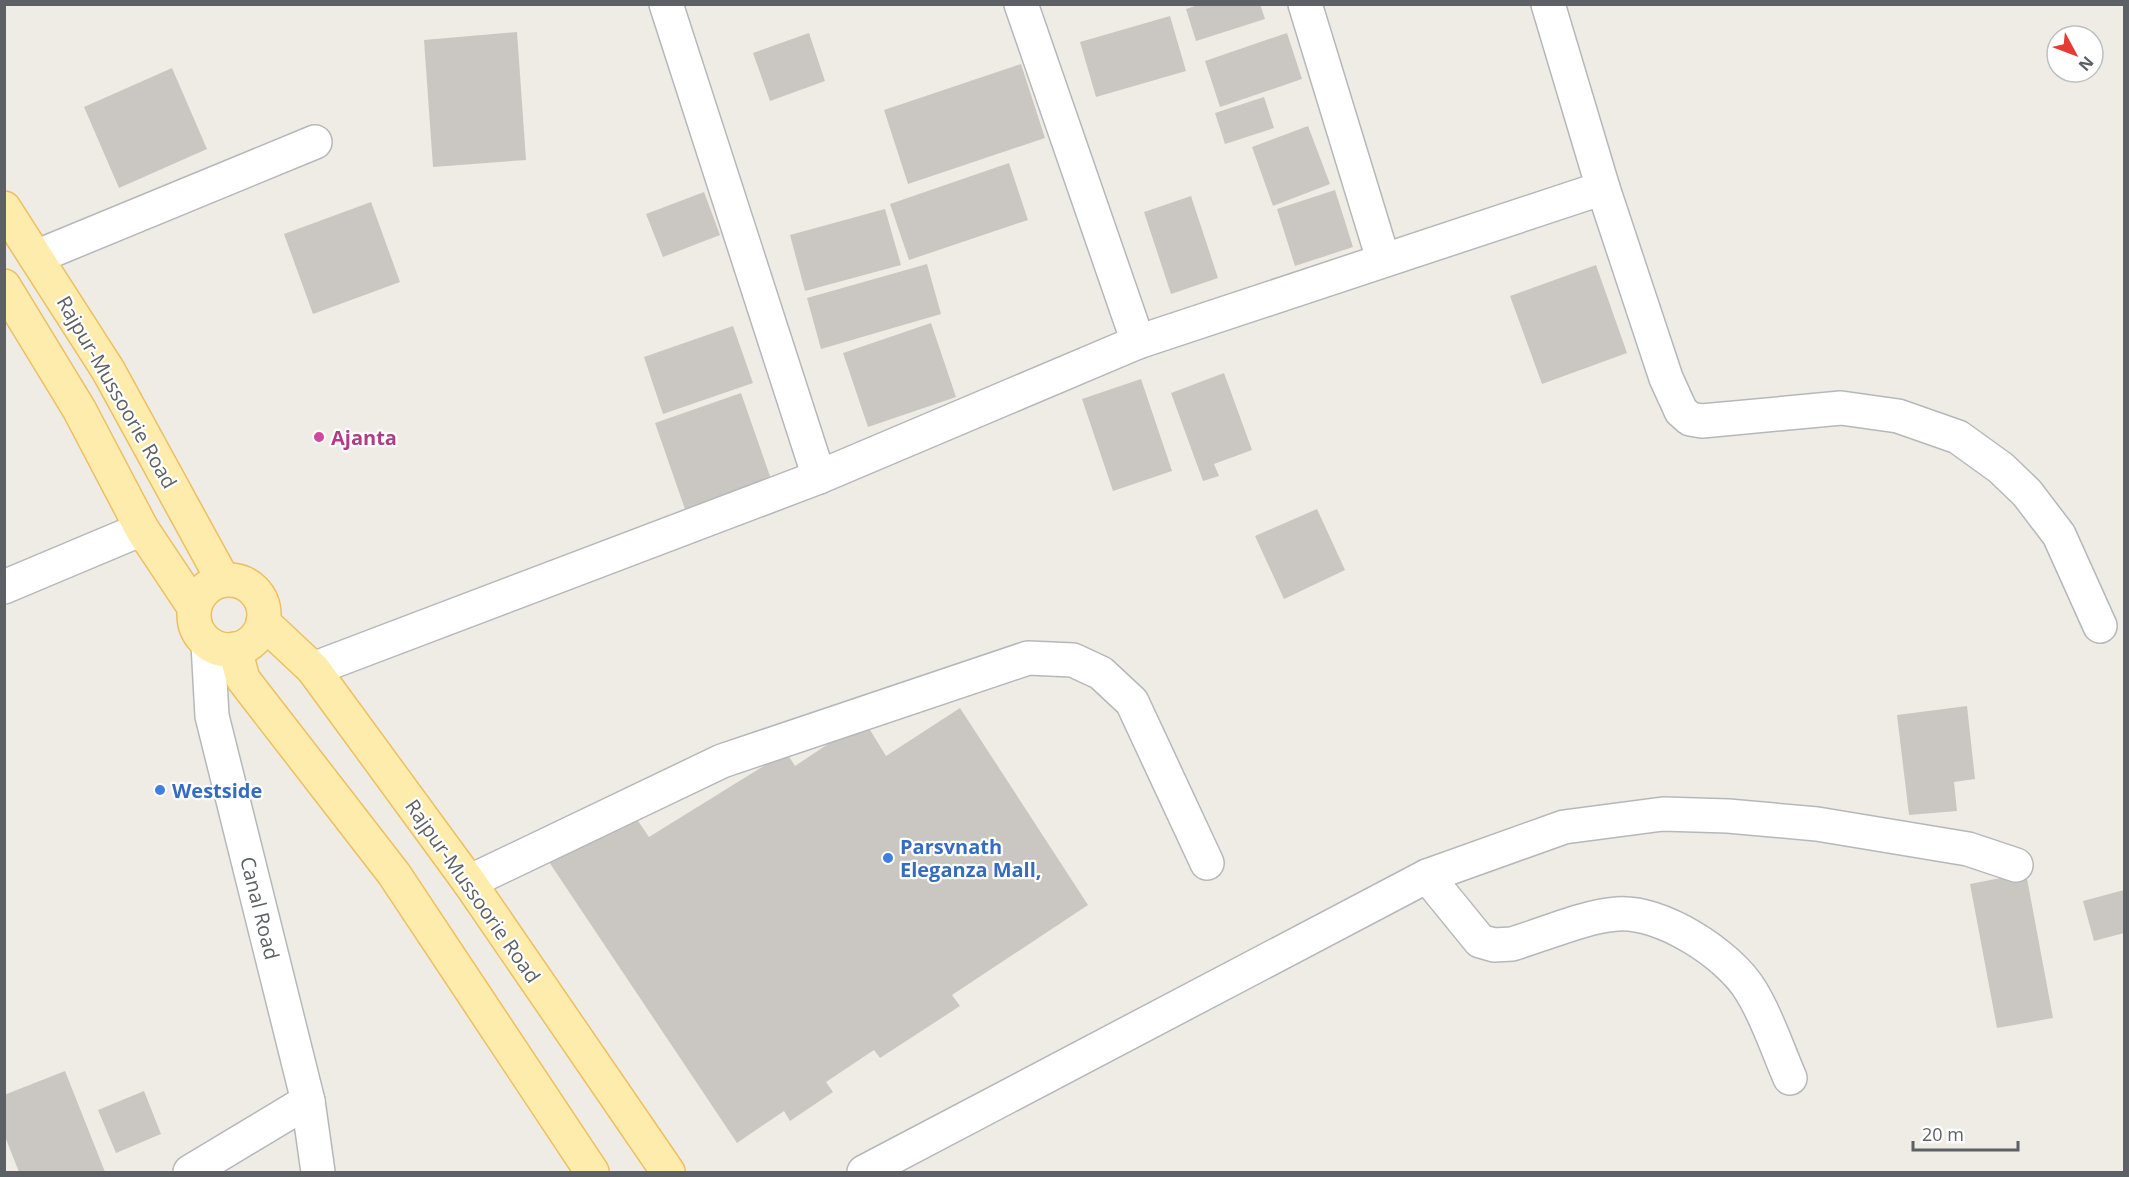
<svg xmlns="http://www.w3.org/2000/svg" width="2129" height="1177" viewBox="0 0 2129 1177" font-family="'Open Sans',sans-serif">
  <style>
    .building { fill: #cac7c2 }
    .lines { fill: none; stroke-linecap: round; stroke-linejoin: round }
    .minor-casing { stroke: #b5b8bb; stroke-width: 36 }
    .major-casing { stroke: #eebf5f; stroke-width: 36 }
    .minor { stroke: #fff; stroke-width: 33 }
    .major { stroke: #fdecac; stroke-width: 33 }
    .hotel-dot { fill: #d1479c; stroke: #fff; stroke-width: 2 }
    .shop-dot { fill: #3f7fe0; stroke: #fff; stroke-width: 2 }
    .labels { text-anchor: middle; dominant-baseline: central; stroke-width: 4.5; stroke-linejoin: round; paint-order: stroke }
    .street-label { font-size: 20px; fill: #5d6165; stroke: #fff }
    .hotel-label { font-size: 20px; font-weight: bold; fill: #b23c85; stroke: #fff; text-anchor: start }
    .shop-label { font-size: 20px; font-weight: bold; fill: #366cbe; stroke: #fff; text-anchor: start }
  </style>
  <rect width="100%" height="100%" fill="#efece5"/>
  <!-- building -->
  <g class="building">
    <polygon points="1201,4 1260,4 1265,19 1196,41 1186,9"/>
    <polygon points="1170,16 1186,71 1096,97 1080,42"/>
    <polygon points="517,32 526,160 433,167 424,40"/>
    <polygon points="809,33 825,81 770,101 753,53"/>
    <polygon points="1287,33 1302,79 1220,107 1205,61"/>
    <polygon points="1021,64 1045,138 908,184 884,110"/>
    <polygon points="172,68 207,149 119,188 84,107"/>
    <polygon points="1264,97 1274,128 1225,144 1215,113"/>
    <polygon points="1308,126 1330,184 1273,206 1252,147"/>
    <polygon points="1009,163 1028,220 909,260 890,204"/>
    <polygon points="1335,190 1353,247 1295,266 1277,209"/>
    <polygon points="704,192 720,235 663,257 646,214"/>
    <polygon points="1191,196 1218,278 1171,294 1144,212"/>
    <polygon points="371,202 400,282 313,314 284,234"/>
    <polygon points="885,209 901,265 805,291 790,235"/>
    <polygon points="927,264 941,314 821,349 807,298"/>
    <polygon points="1596,265 1627,353 1542,384 1510,296"/>
    <polygon points="931,323 956,397 868,427 843,353"/>
    <polygon points="733,326 753,383 663,414 644,357"/>
    <polygon points="1224,373 1252,450 1214,464 1219,476 1203,481 1171,393"/>
    <polygon points="1141,379 1172,471 1113,491 1082,399"/>
    <polygon points="741,393 772,482 686,512 655,423"/>
    <polygon points="1317,509 1345,570 1284,599 1255,536"/>
    <polygon points="1967,706 1975,779 1954,782 1957,811 1909,815 1897,715"/>
    <polygon points="960,708 1088,905 952,995 960,1006 880,1058 874,1050 826,1082 833,1092 790,1121 784,1111 737,1143 549,862 629,808 649,837 786,752 795,766 864,720 886,756"/>
    <polygon points="2026,873 2053,1018 1997,1028 1970,884"/>
    <polygon points="2124,890 2124,933 2094,941 2083,901"/>
    <polygon points="65,1071 105,1172 19,1172 4,1134 4,1095"/>
    <polygon points="144,1091 161,1134 116,1153 98,1110"/>
  </g>
  <g class="lines">
    <!-- minor casing -->
    <g class="minor-casing">
      <g id="minor">
        <polyline points="666,4 819,477"/>
        <polyline points="1021,4 1138,342"/>
        <polyline points="1305,4 1383,259"/>
        <polyline points="1548,4 1603,188 1666,378 1681,411 1690,419 1702,421 1841,408 1898,416 1958,437 2001,468 2027,493 2059,535 2100,626"/>
        <polyline points="36,257 315,142"/>
        <polyline points="4,587 142,529"/>
        <polyline points="208,644 212,716 308,1101 318,1172"/>
        <polyline points="313,669 819,477 1138,342 1603,188"/>
        <path d="M1427,876L1480,941L1494,945L1512,944C1542,935 1586,916 1617,914C1660,910 1729,954 1751,991C1767,1016 1778,1051 1790,1078"/>
        <polyline points="469,882 722,761 1028,658 1073,660 1101,673 1132,702 1207,863"/>
        <polyline points="190,1172 308,1101"/>
        <polyline points="864,1172 1427,876 1564,827 1663,814 1728,816 1817,824 1968,849 2016,865"/>
      </g>
    </g>
    <!-- major casing -->
    <g class="major-casing">
      <g id="major">
        <polyline points="4,208 108,370 223,580"/>
        <polyline points="4,286 79,409 142,529 194,607"/>
        <circle cx="229" cy="615" r="35"/>
        <polyline points="263,622 313,669 469,882 668,1172"/>
        <polyline points="235,649 243,679 394,874 592,1172"/>
      </g>
    </g>
    <!-- minor -->
    <use href="#minor" class="minor"/>
    <!-- major -->
    <use href="#major" class="major"/>
  </g>
  <!-- markers -->
  <circle class="hotel-dot" cx="319" cy="437" r="6"/>
  <g class="shop-dot">
    <circle cx="160" cy="790" r="6"/>
    <circle cx="888" cy="858" r="6"/>
  </g>
  <g class="labels">
    <!-- street labels -->
    <g class="street-label">
      <text transform="translate(117 392) rotate(60)">Rajpur-Mussoorie Road</text>
      <text transform="translate(473 891) rotate(55)">Rajpur-Mussoorie Road</text>
      <text transform="translate(260 908) rotate(76)">Canal Road</text>
    </g>
    <!-- hotel labels -->
    <g class="hotel-label">
      <text x="331" y="437">Ajanta</text>
    </g>
    <!-- shop labels -->
    <g class="shop-label">
      <text x="172" y="790">Westside</text>
      <text x="900" y="846">Parsvnath<tspan x="900" dy="23">Eleganza Mall,</tspan></text>
    </g>
  </g>
  <!-- border -->
  <rect width="2129" height="1177" fill="none" stroke="#5d6165" stroke-width="12"/>
  <!-- north arrow -->
  <g transform="translate(2075 54) rotate(131)"><circle r="28" fill="#ffffff" stroke="#bec0c1" stroke-width="1.5"/>
  <path d="M0-4.5L10 22L0 15L-10 22Z" fill="#e53a35"/>
  <text y="-9" font-size="16" font-weight="bold" text-anchor="middle" fill="#5d6165">N</text>
  </g>
  <!-- scale -->
  <path d="M1913 1141v9h105v-9" fill="none" stroke="#5d6165" stroke-width="3"/>
  <text x="1922" y="1141" font-size="18" fill="#5d6165" stroke="#ffffff" stroke-width="4.5" paint-order="stroke">20 m</text>
</svg>
